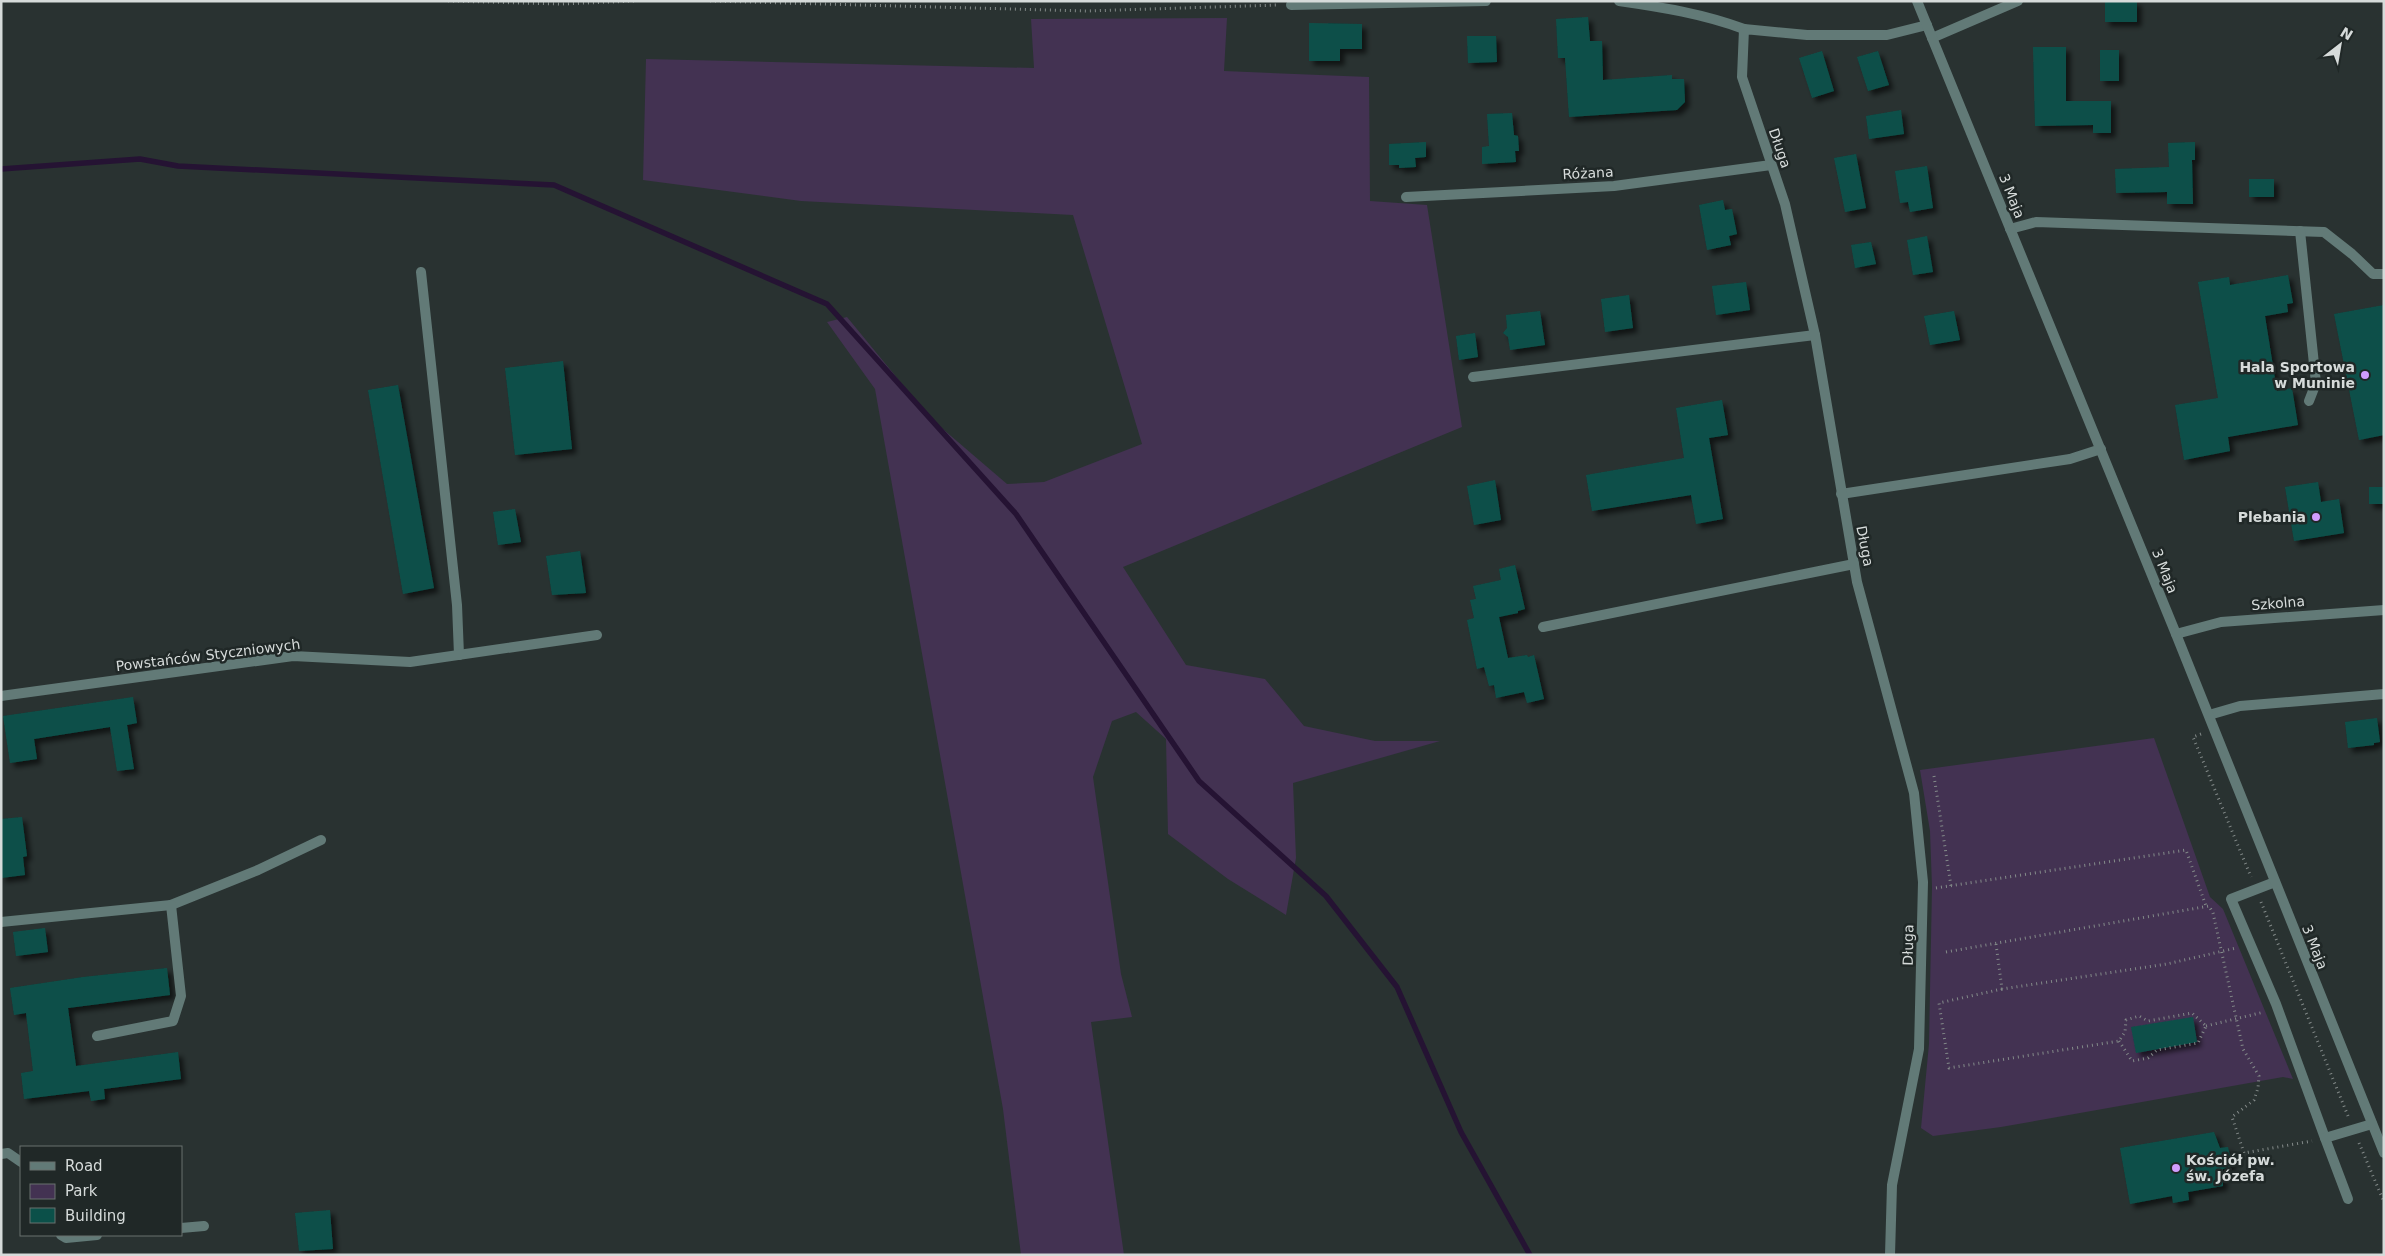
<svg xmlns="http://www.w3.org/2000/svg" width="2385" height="1256" viewBox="0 0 2385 1256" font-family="'DejaVu Sans',sans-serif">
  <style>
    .green { fill: #433252 }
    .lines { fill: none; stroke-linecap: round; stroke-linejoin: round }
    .stream { stroke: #251333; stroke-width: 5.5 }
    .building { fill: #0b5049; filter: url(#shadow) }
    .path { stroke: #838a89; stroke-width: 3; stroke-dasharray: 1 4; stroke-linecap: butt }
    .service { stroke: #627a77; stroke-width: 10 }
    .minor { stroke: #627a77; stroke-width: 10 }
    .tertiary { stroke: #627a77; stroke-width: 10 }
    .poi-dot { fill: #d19dfe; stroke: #202827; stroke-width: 2 }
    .labels { text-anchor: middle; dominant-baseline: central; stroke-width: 5; stroke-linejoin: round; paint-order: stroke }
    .street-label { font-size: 14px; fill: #d6dbda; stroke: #202827 }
    .poi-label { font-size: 14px; font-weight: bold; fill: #d6dbda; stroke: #202827; text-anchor: end }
  </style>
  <defs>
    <filter id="shadow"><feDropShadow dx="4.5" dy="4.5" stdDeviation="2.5" flood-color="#0009"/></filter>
  </defs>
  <rect width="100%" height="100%" fill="#293231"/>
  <!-- green -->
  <g class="green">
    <polygon points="1227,18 1224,71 1369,77 1370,201 1427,205 1462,427 1123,567 1186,665 1265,679 1304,726 1375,741 1440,741 1293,783 1296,858 1286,915 1228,879 1168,834 1166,739 1136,712 1112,721 1093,777 1121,974 1132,1017 1091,1022 1124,1255 1021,1255 1003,1109 875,389 827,322 847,317 930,418 1007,484 1044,482 1142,444 1073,215 801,201 643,180 646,59 1034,68 1031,19"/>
    <polygon points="2154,738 2210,897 2223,909 2293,1079 2283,1077 2001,1127 1933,1136 1921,1128 1929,1044 1932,887 1930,831 1920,770"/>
  </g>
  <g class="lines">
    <!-- stream -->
    <polyline class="stream" points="1,169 140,159 178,166 554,185 827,304 1016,514 1199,781 1326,896 1397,987 1461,1132 1530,1255"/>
  </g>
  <!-- building -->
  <g class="building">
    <rect x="2105" y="1" width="32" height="21"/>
    <polygon points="1588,17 1590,41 1602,41 1603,80 1672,75 1672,79 1684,79 1685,102 1677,110 1569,117 1565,58 1558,58 1556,19"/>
    <polygon points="1309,23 1362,24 1362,49 1340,49 1340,61 1309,61"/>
    <polygon points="1467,36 1496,36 1497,62 1468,63"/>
    <polygon points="2033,47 2066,47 2066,101 2111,101 2111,133 2093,133 2093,125 2035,126"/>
    <rect x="2100" y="50" width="19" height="31"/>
    <polygon points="1822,51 1834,91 1812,98 1799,58"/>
    <polygon points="1878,51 1889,85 1868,91 1857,57"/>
    <polygon points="1901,110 1904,134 1869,139 1866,116"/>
    <polygon points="1512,113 1514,135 1518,136 1519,151 1515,151 1516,162 1482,164 1482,147 1489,146 1487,114"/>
    <polygon points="1426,142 1426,157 1415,158 1416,167 1399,168 1399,165 1389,165 1389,144"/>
    <polygon points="2195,142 2195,160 2192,160 2193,204 2167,204 2167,192 2116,193 2115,169 2169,167 2168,143"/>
    <polygon points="1856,154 1866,208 1845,212 1834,158"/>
    <polygon points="1927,166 1933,208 1910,212 1908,202 1900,203 1895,171"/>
    <rect x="2249" y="179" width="25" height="18"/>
    <polygon points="1723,200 1725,210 1732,209 1737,234 1729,236 1731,245 1707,250 1699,205"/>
    <polygon points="1927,236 1933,272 1913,275 1907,240"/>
    <polygon points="1871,242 1876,264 1855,268 1851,245"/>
    <polygon points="2288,275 2293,303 2287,304 2288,312 2265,316 2277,391 2292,388 2298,425 2228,437 2230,451 2184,460 2175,405 2218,398 2198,282 2229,277 2230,285"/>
    <polygon points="1746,282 1750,310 1716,315 1712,286"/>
    <polygon points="1629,295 1633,328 1605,332 1601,299"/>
    <polygon points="2384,305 2384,435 2359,440 2334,314"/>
    <polygon points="1540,311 1545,345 1510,350 1508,337 1503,333 1507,328 1506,315"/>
    <polygon points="1954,311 1960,340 1930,345 1924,316"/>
    <polygon points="1475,333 1478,357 1459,360 1456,336"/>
    <polygon points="563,361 572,449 515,455 505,368"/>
    <polygon points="398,385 434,588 403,594 368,390"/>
    <polygon points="1722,400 1728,435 1709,438 1723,519 1696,524 1691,495 1592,511 1586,475 1684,458 1676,408"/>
    <polygon points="1495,480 1501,520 1474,525 1467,486"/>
    <polygon points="2318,482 2321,502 2339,499 2344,533 2294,541 2285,487"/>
    <rect x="2369" y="487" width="15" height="17"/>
    <polygon points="515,509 521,542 498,545 493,512"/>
    <polygon points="580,551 586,593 552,595 546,556"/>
    <polygon points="1515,565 1525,609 1518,611 1518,613 1499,617 1508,658 1527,655 1528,657 1534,655 1544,699 1527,703 1524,692 1496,698 1494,685 1489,686 1484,667 1477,669 1467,620 1474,618 1470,600 1476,599 1473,586 1501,580 1499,569"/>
    <polygon points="133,697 137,723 127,725 134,769 117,771 110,727 34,739 37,759 10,763 3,716"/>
    <polygon points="2377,718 2380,742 2374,743 2374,745 2348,748 2345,722"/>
    <polygon points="22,817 27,856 23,857 25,875 1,878 1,819"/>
    <polygon points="45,928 48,952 16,956 13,932"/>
    <polygon points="167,968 170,995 68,1008 76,1066 178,1052 181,1079 104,1089 105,1099 91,1101 89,1091 24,1099 21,1073 33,1071 26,1013 14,1015 10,988 83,977"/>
    <polygon points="2193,1017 2197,1042 2136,1053 2131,1027"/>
    <polygon points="2214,1132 2220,1148 2228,1147 2232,1166 2223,1169 2223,1186 2188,1192 2189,1200 2173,1203 2172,1196 2130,1204 2120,1148"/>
    <polygon points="330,1210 333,1249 299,1251 295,1213"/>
  </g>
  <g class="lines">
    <!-- path -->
    <g class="path">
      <polyline points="448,1 560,4 637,1"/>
      <polyline points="710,1 1086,11 1278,5"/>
      <polyline points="2201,734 2193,737 2251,877"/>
      <polyline points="1934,776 1951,886"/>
      <polyline points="1936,888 2186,850 2206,906"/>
      <polyline points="2261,902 2348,1116"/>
      <polyline points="1996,944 2002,989 2167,964 2236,948"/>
      <polyline points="1946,952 2209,906 2213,913 2243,1049 2259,1076 2258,1088 2254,1100 2232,1117 2244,1153 2312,1141"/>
      <polyline points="2002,989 1939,1003 1949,1068 2119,1041 2125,1032 2126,1020 2139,1016 2148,1021 2192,1013 2206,1026"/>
      <polyline points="2206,1026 2264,1012"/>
      <polyline points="2119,1041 2132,1061 2148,1058 2157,1050 2198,1043 2206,1026"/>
      <polyline points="2359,1143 2384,1202"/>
    </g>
    <!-- service -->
    <g class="service">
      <polyline points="2010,229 2036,222 2324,232 2352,254 2373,274 2384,274"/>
      <polyline points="2300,231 2316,383 2309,401"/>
      <polyline points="421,272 457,605 459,655"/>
      <polyline points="1543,627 1854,564"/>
      <polyline points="2209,715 2240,706 2384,694"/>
      <polyline points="2275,882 2231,899 2276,1004 2325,1138"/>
      <polyline points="171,905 258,870 321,840"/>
      <polyline points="1,922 171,905 181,996 173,1021 97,1036"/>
      <polyline points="1,1154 8,1153 21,1162"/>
      <polyline points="2348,1199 2325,1138 2372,1124"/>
      <polyline points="181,1228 204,1226"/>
      <polyline points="61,1235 66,1238 97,1235"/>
    </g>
    <!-- minor -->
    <g class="minor">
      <path d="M1619,1C1661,7 1704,14 1744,29"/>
      <polyline points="1291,5 1486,1"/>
      <polyline points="1932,38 2018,1"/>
      <polyline points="1406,197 1614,186 1771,165"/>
      <polyline points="1473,377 1815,335"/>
      <polyline points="1841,494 2070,459 2101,449"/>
      <polyline points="2176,634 2221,622 2384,610"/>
      <polyline points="1,696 293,656 410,662 597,635"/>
      <polyline points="1890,1255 1892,1185 1919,1049 1923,882 1914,793 1857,582 1815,335 1785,204 1742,77 1744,29 1807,35 1887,35 1927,25"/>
    </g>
    <!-- tertiary -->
    <polyline class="tertiary" points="1917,1 2176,634 2384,1153"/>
  </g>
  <!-- markers -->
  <g class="poi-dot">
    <circle cx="2365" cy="375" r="5"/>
    <circle cx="2316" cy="517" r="5"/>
    <circle cx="2176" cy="1168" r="5"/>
  </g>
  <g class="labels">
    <!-- street labels -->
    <g class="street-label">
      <text transform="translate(1780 148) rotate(71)">Długa</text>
      <text transform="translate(1588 173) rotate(-3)">Różana</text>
      <text transform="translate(2012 196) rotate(68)">3 Maja</text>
      <text transform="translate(1865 546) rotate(79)">Długa</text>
      <text transform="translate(2165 571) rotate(68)">3 Maja</text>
      <text transform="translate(2278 603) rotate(-5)">Szkolna</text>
      <text transform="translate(208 655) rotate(-7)">Powstańców Styczniowych</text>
      <text transform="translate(1908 945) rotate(-89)">Długa</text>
      <text transform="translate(2315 947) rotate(68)">3 Maja</text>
    </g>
    <!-- poi labels -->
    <g class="poi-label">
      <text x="2355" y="367">Hala Sportowa<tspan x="2355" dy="16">w Muninie</tspan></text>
      <text x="2306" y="517">Plebania</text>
      <text x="2186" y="1160" text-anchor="start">Kościół pw.<tspan x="2186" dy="16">św. Józefa</tspan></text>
    </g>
  </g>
  <!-- border -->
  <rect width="2385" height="1256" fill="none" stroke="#d6dbda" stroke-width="5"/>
  <!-- legend -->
  <rect x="20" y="1146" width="162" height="90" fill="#202827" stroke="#69706f"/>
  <rect x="30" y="1162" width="25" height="8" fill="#627a77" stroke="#69706f"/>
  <text x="65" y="1171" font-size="15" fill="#d6dbda">Road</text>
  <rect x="30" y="1184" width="25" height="15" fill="#433252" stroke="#69706f"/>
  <text x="65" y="1196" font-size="15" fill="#d6dbda">Park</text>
  <rect x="30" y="1208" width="25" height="15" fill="#0b5049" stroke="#69706f"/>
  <text x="65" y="1221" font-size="15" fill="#d6dbda">Building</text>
  <!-- north arrow -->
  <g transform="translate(2340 45) rotate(31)" stroke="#202827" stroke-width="4" paint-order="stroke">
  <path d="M0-4L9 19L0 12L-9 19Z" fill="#d6dbda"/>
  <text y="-8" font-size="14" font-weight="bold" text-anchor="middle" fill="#d6dbda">N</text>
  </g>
</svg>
